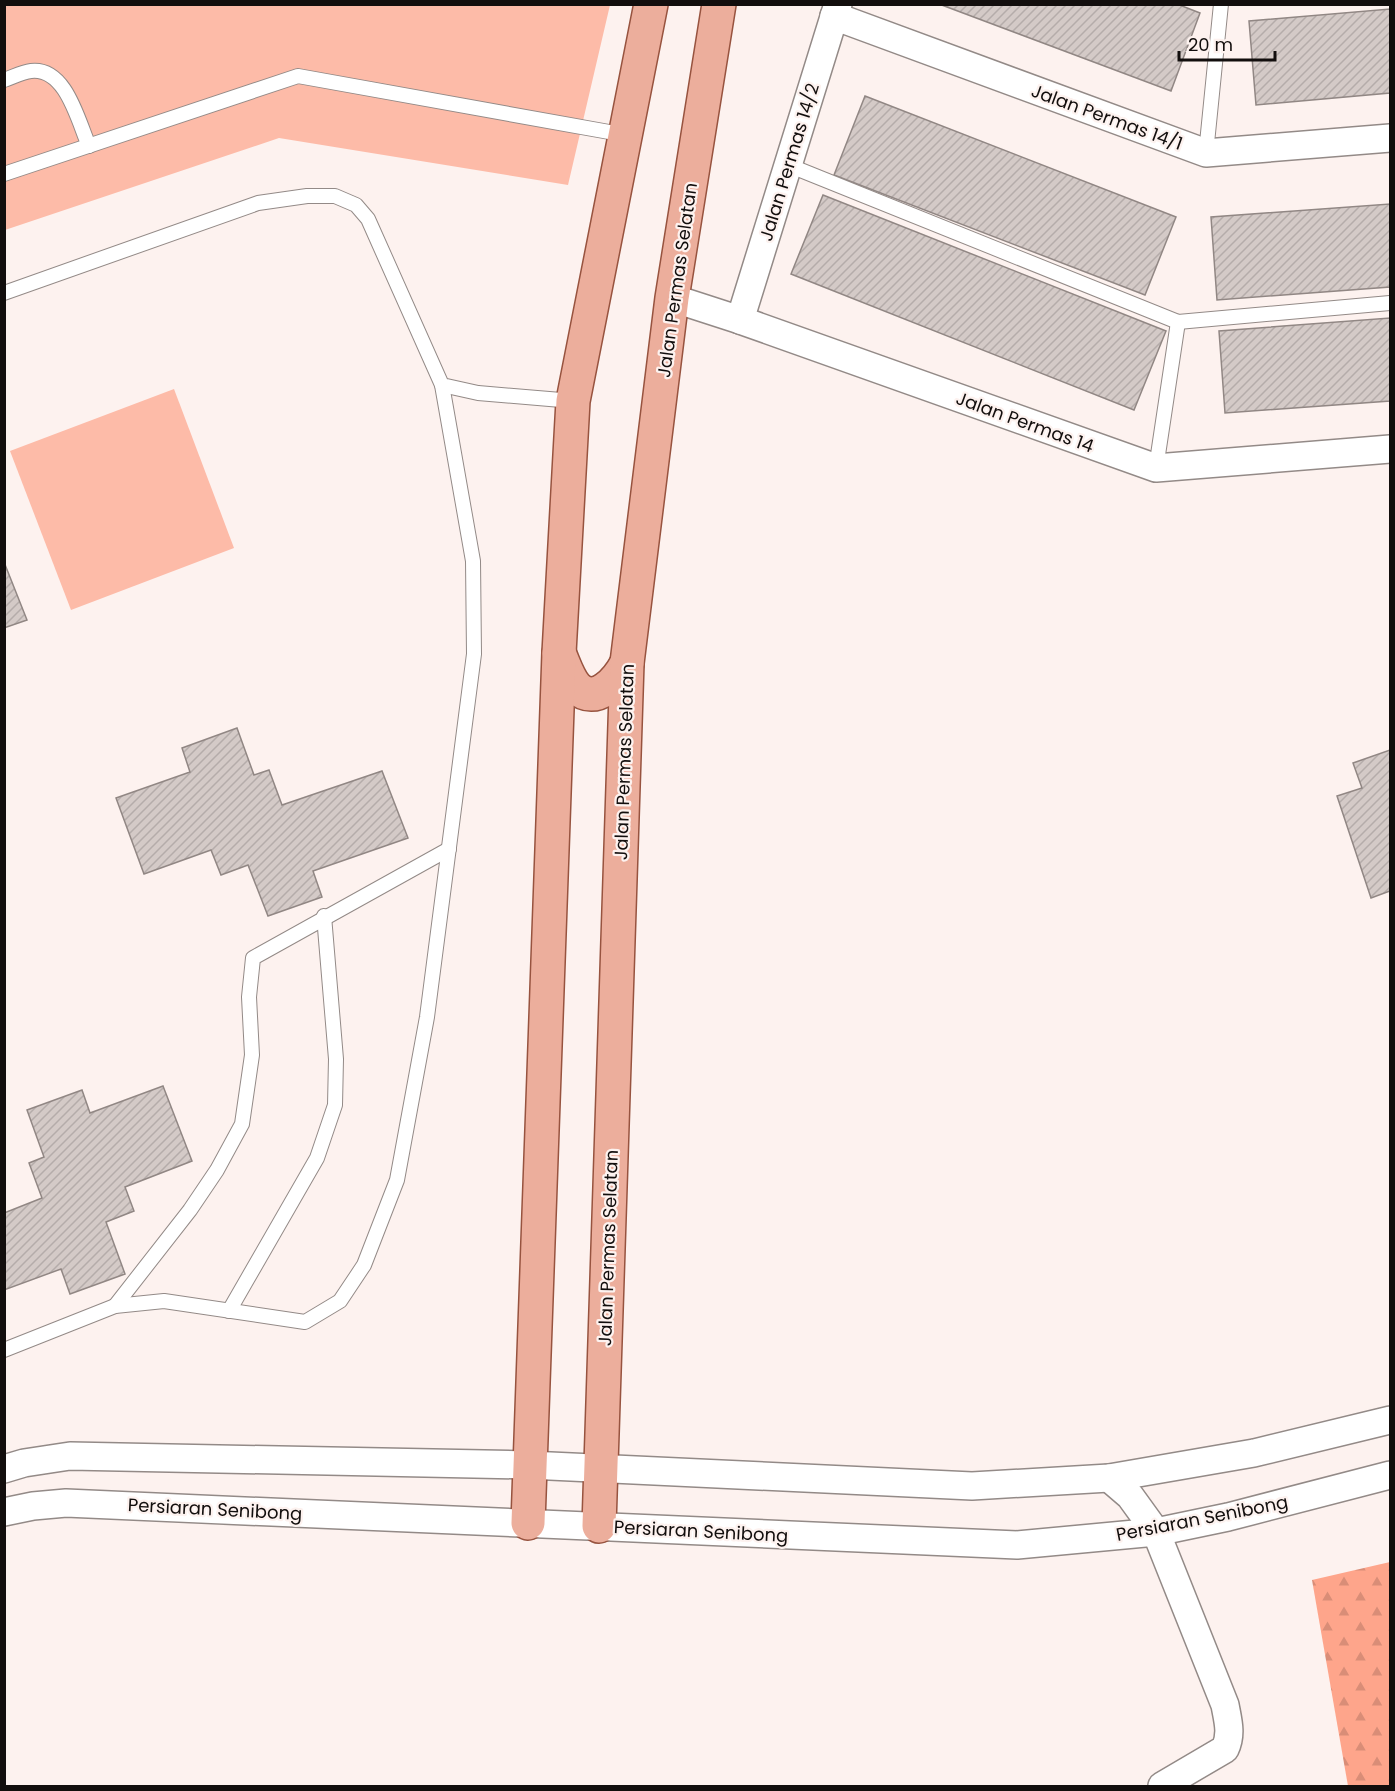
<svg xmlns="http://www.w3.org/2000/svg" width="1395" height="1791" viewBox="0 0 1395 1791" font-family="Poppins,sans-serif">
  <style>
    .green { fill: #fdbba8 }
    .forest { fill: url(#forest-firs) }
    .building { fill: url(#building-hatch); stroke: #918784; stroke-width: 1.5 }
    .lines { fill: none; stroke-linecap: round; stroke-linejoin: round }
    .service-casing { stroke: #938a87; stroke-width: 16 }
    .minor-casing { stroke: #938a87; stroke-width: 30 }
    .primary-casing { stroke: #97533f; stroke-width: 36 }
    .service { stroke: #fff; stroke-width: 14 }
    .minor { stroke: #fff; stroke-width: 27 }
    .primary { stroke: #ecae9c; stroke-width: 33 }
    .labels { text-anchor: middle; dominant-baseline: central; stroke-width: 4.5; stroke-linejoin: round; paint-order: stroke }
    .street-label { font-size: 18px; fill: #120e0d; stroke: #fdf2ef }
  </style>
  <defs>
    <pattern id="forest-firs" width="22" height="20" patternUnits="userSpaceOnUse" patternTransform="scale(1.5)"><rect width="22" height="20" fill="#fea58b"/><path d="M5 1l3.5 6h-7zM16 11l3.5 6h-7z" fill="#d98d77"/></pattern>
    <pattern id="building-hatch" width="6" height="6" patternUnits="userSpaceOnUse" patternTransform="scale(1.5)"><rect width="6" height="6" fill="#d4cac7"/><path d="M-1 1l2-2M0 6l6-6M5 7l2-2" fill="none" stroke="#b5acaa"/></pattern>
  </defs>
  <rect width="100%" height="100%" fill="#fdf2ef"/>
  <!-- green -->
  <g class="green">
    <polygon points="4,5 610,5 568,185 279,138 5,230"/>
    <polygon points="174,389 234,548 71,610 10,451"/>
  </g>
  <!-- forest -->
  <polygon class="forest" points="1390,1562 1390,1786 1348,1786 1312,1580"/>
  <!-- building -->
  <g class="building">
    <polygon points="939,4 1177,4 1200,13 1171,91"/>
    <polygon points="1390,9 1390,93 1256,105 1249,21"/>
    <polygon points="865,96 1176,217 1145,295 834,175"/>
    <polygon points="823,195 1166,331 1134,410 791,274"/>
    <polygon points="1390,204 1390,287 1217,300 1211,217"/>
    <polygon points="1390,318 1390,401 1225,413 1219,331"/>
    <polygon points="4,562 27,620 4,628"/>
    <polygon points="237,728 254,775 269,770 282,805 382,771 408,838 313,871 322,897 268,916 248,865 221,875 211,850 144,874 116,798 190,772 182,748"/>
    <polygon points="1390,750 1390,891 1371,898 1337,796 1362,788 1353,763"/>
    <polygon points="163,1086 192,1161 125,1187 134,1211 106,1222 125,1274 70,1294 61,1269 4,1290 4,1213 42,1198 29,1163 44,1157 27,1110 82,1090 90,1113"/>
  </g>
  <g class="lines">
    <!-- service casing -->
    <g class="service-casing">
      <g id="service">
        <path d="M4,80C13,77 22,72 31,71C66,67 78,121 89,146"/>
        <polyline points="1206,153 1221,4"/>
        <polyline points="788,165 1178,322 1390,303"/>
        <polyline points="4,174 298,76 626,135"/>
        <polyline points="4,293 258,203 307,196 335,196 356,205 368,219 442,385 478,393 573,401"/>
        <polyline points="1156,468 1178,322"/>
        <polyline points="115,1306 190,1210 217,1170 242,1124 252,1055 249,997 253,958 449,849"/>
        <polyline points="229,1311 317,1158 335,1105 336,1059 324,916"/>
        <polyline points="4,1350 115,1306 164,1301 305,1322 340,1301 364,1265 397,1180 427,1017 474,654 473,561 442,385"/>
      </g>
    </g>
    <!-- minor casing -->
    <g class="minor-casing">
      <g id="minor">
        <polyline points="834,16 1206,153 1390,138"/>
        <polyline points="672,298 740,320 1156,468 1390,449"/>
        <polyline points="740,320 838,4"/>
        <polyline points="4,1469 24,1463 70,1456 529,1465 972,1486 1109,1478 1254,1453 1390,1420"/>
        <path d="M1109,1478L1130,1496L1156,1532L1225,1705C1228,1721 1232,1734 1225,1749L1162,1786"/>
        <polyline points="4,1512 33,1506 66,1503 1017,1545 1156,1532 1228,1517 1390,1475"/>
      </g>
    </g>
    <!-- primary casing -->
    <g class="primary-casing">
      <g id="primary">
        <path d="M559,653C564,664 568,678 576,687C596,707 618,680 627,663"/>
        <polyline points="528,1523 559,653 573,401 651,4"/>
        <polyline points="599,1526 627,663 672,298 719,4"/>
      </g>
    </g>
    <!-- service -->
    <use href="#service" class="service"/>
    <!-- minor -->
    <use href="#minor" class="minor"/>
    <!-- primary -->
    <use href="#primary" class="primary"/>
  </g>
  <g class="labels">
    <!-- street labels -->
    <g class="street-label">
      <text transform="translate(1107 117) rotate(20)">Jalan Permas 14/1</text>
      <text transform="translate(789 162) rotate(-73)">Jalan Permas 14/2</text>
      <text transform="translate(677 280) rotate(-82)">Jalan Permas Selatan</text>
      <text transform="translate(1025 422) rotate(20)">Jalan Permas 14</text>
      <text transform="translate(624 762) rotate(-88)">Jalan Permas Selatan</text>
      <text transform="translate(608 1248) rotate(-88)">Jalan Permas Selatan</text>
      <text transform="translate(215 1509) rotate(3)">Persiaran Senibong</text>
      <text transform="translate(1202 1518) rotate(-11)">Persiaran Senibong</text>
      <text transform="translate(701 1531) rotate(3)">Persiaran Senibong</text>
    </g>
  </g>
  <!-- border -->
  <rect width="1395" height="1791" fill="none" stroke="#120e0d" stroke-width="12"/>
  <!-- scale -->
  <path d="M1179 51v9h96v-9" fill="none" stroke="#120e0d" stroke-width="3"/>
  <text x="1188" y="51" font-size="18" fill="#120e0d" stroke="#fdf2ef" stroke-width="4.5" paint-order="stroke">20 m</text>
</svg>
